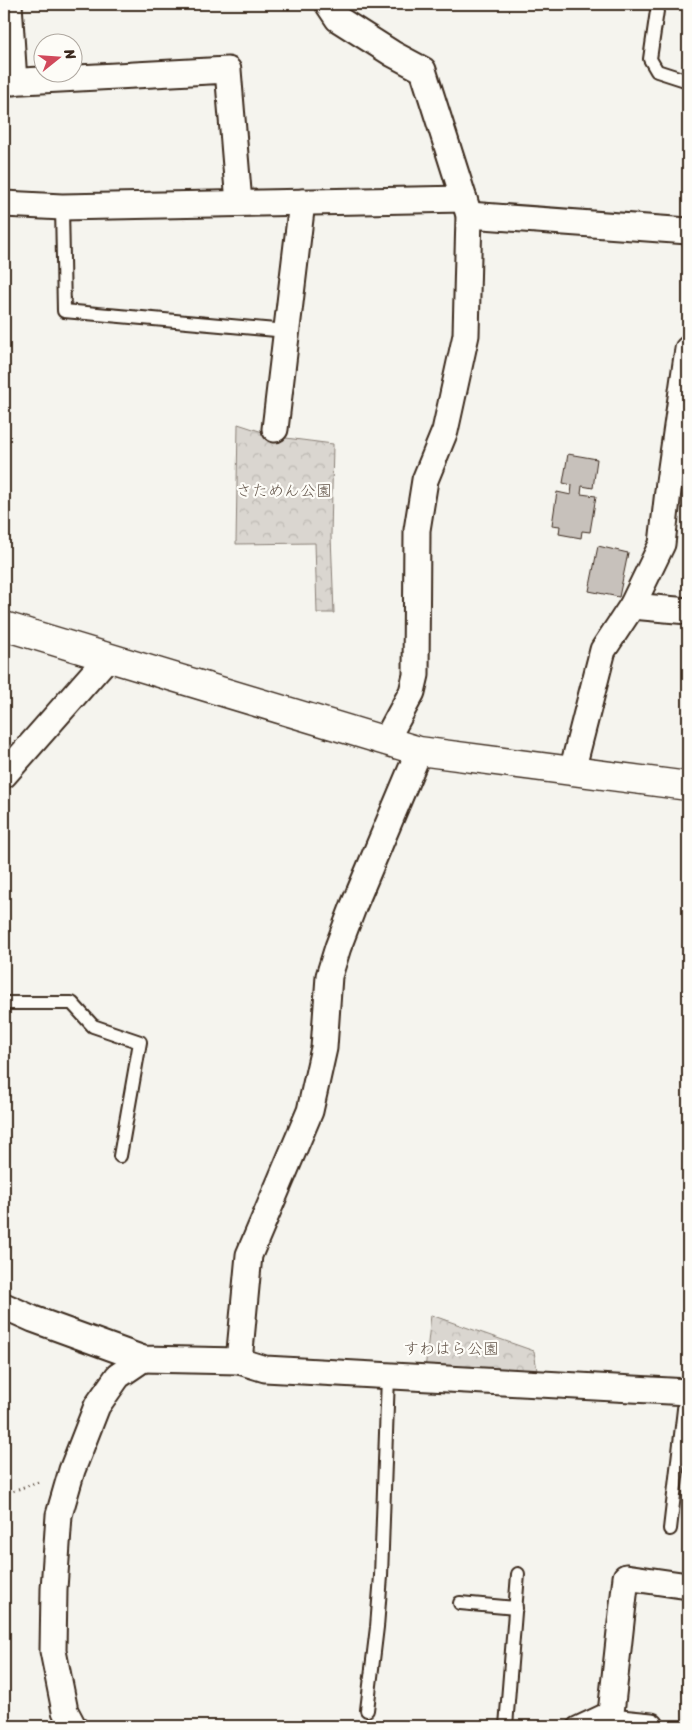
<svg xmlns="http://www.w3.org/2000/svg" width="692" height="1730" viewBox="0 0 692 1730" font-family="Sriracha,'Klee One',sans-serif">
  <style>
    .park { fill: url(#park-crowns); stroke: #8a8077 }
    .building { fill: #c7c1bb; stroke: #3b2a1e }
    .lines { fill: none; stroke-linecap: round; stroke-linejoin: round }
    .lane-casing { stroke: #3b2a1e; stroke-width: 16 }
    .street-casing { stroke: #3b2a1e; stroke-width: 29 }
    .secondary-casing { stroke: #3b2a1e; stroke-width: 31 }
    .path { stroke: #3b2a1e; stroke-width: 3; stroke-dasharray: 1 4; stroke-linecap: butt }
    .lane { stroke: #fdfcf7; stroke-width: 12 }
    .street { stroke: #fdfcf7; stroke-width: 25 }
    .secondary { stroke: #fdfcf7; stroke-width: 28 }
    .labels { text-anchor: middle; dominant-baseline: central; stroke-width: 4.5; stroke-linejoin: round; paint-order: stroke }
    .park-label { font-size: 16px; fill: #63554a; stroke: #fdfcf7 }
  </style>
  <defs>
    <pattern id="park-crowns" width="20" height="18" patternUnits="userSpaceOnUse" patternTransform="scale(1.25)"><rect width="20" height="18" fill="#dad6d0"/><path d="M2 6a3 3 0 1 1 6 0M12 15a3 3 0 1 1 6 0" fill="none" stroke="#bcb8b2"/></pattern>
  </defs>
  <rect width="100%" height="100%" fill="#f5f4ee"/>
  <filter id="ink" filterUnits="userSpaceOnUse"><feTurbulence type="fractalNoise" baseFrequency=".02" numOctaves="2"/><feDisplacementMap in="SourceGraphic" scale="10" xChannelSelector="R" yChannelSelector="G"/><feConvolveMatrix kernelMatrix="1 2 1 2 8 2 1 2 1" color-interpolation-filters="sRGB"/></filter>
  <g filter="url(#ink)">
    <!-- park -->
    <g class="park">
      <polygon points="238,424 278,437 333,444 331,536 334,613 317,613 315,543 236,544"/>
      <polygon points="431,1315 534,1351 538,1377 425,1370"/>
    </g>
    <!-- building -->
    <g class="building">
      <polygon points="568,454 597,459 593,488 582,486 581,494 596,496 590,532 582,531 581,538 559,534 560,526 552,525 557,492 571,495 572,485 563,483"/>
      <polygon points="598,546 628,553 619,597 589,591"/>
    </g>
    <g class="lines">
      <!-- lane casing -->
      <g class="lane-casing">
        <g id="lane">
          <polyline points="658,4 650,59 657,71 688,81"/>
          <polyline points="62,207 64,311 287,331"/>
          <polyline points="4,1003 72,1003 93,1026 140,1042 120,1156"/>
          <polyline points="670,1529 686,1392"/>
          <polyline points="460,1603 516,1608"/>
          <polyline points="367,1710 377,1627 381,1576 388,1376"/>
          <polyline points="506,1726 518,1574"/>
          <polyline points="575,1726 575,1724 611,1707"/>
        </g>
      </g>
      <!-- street casing -->
      <g class="street-casing">
        <g id="street">
          <polyline points="9,4 14,82"/>
          <polyline points="328,4 338,19 393,54 423,70 469,215 466,335 445,431 425,480 417,530 416,675 412,692 386,740"/>
          <polyline points="4,82 228,70 239,203"/>
          <polyline points="4,204 62,207 464,199"/>
          <polyline points="469,215 688,231"/>
          <polyline points="275,429 302,202"/>
          <polyline points="632,606 688,611"/>
          <polyline points="572,771 603,650 632,606 662,544 669,482 688,349"/>
          <polyline points="4,775 108,657"/>
          <polyline points="4,1306 33,1319 143,1359 239,1361 265,1369 688,1392"/>
          <polyline points="239,1361 249,1255 310,1111 324,1048 329,976 338,947 354,905 419,751"/>
          <polyline points="73,1726 65,1711 53,1651 54,1589 59,1515 72,1470 97,1406 118,1376 143,1359"/>
          <polyline points="651,1726 610,1722 626,1577 688,1586"/>
        </g>
      </g>
      <!-- secondary casing -->
      <g class="secondary-casing">
        <polyline id="secondary" points="4,626 419,751 688,786"/>
      </g>
      <!-- path -->
      <polyline class="path" points="4,1494 41,1481"/>
      <!-- lane -->
      <use href="#lane" class="lane"/>
      <!-- street -->
      <use href="#street" class="street"/>
      <!-- secondary -->
      <use href="#secondary" class="secondary"/>
    </g>
  </g>
  <g class="labels">
    <!-- park labels -->
    <g class="park-label">
      <text x="284" y="490">さためん公園</text>
      <text x="451" y="1348">すわはら公園</text>
    </g>
  </g>
  <!-- margin -->
  <rect width="692" height="1730" fill="none" stroke="#fdfcf7" stroke-width="20"/>
  <rect x="10" y="10" width="672" height="1710" fill="none" stroke="#3b2a1e" stroke-width="2" filter="url(#ink)"/>
  <!-- north arrow -->
  <g transform="translate(58 58) rotate(73)"><circle r="24" fill="#fdfcf7" stroke="#afa8a0"/>
  <path d="M0-4L9 19L0 12L-9 19Z" fill="#d1495b"/>
  <text y="-8" font-size="14" font-weight="bold" text-anchor="middle" fill="#3b2a1e">N</text>
  </g>
</svg>
